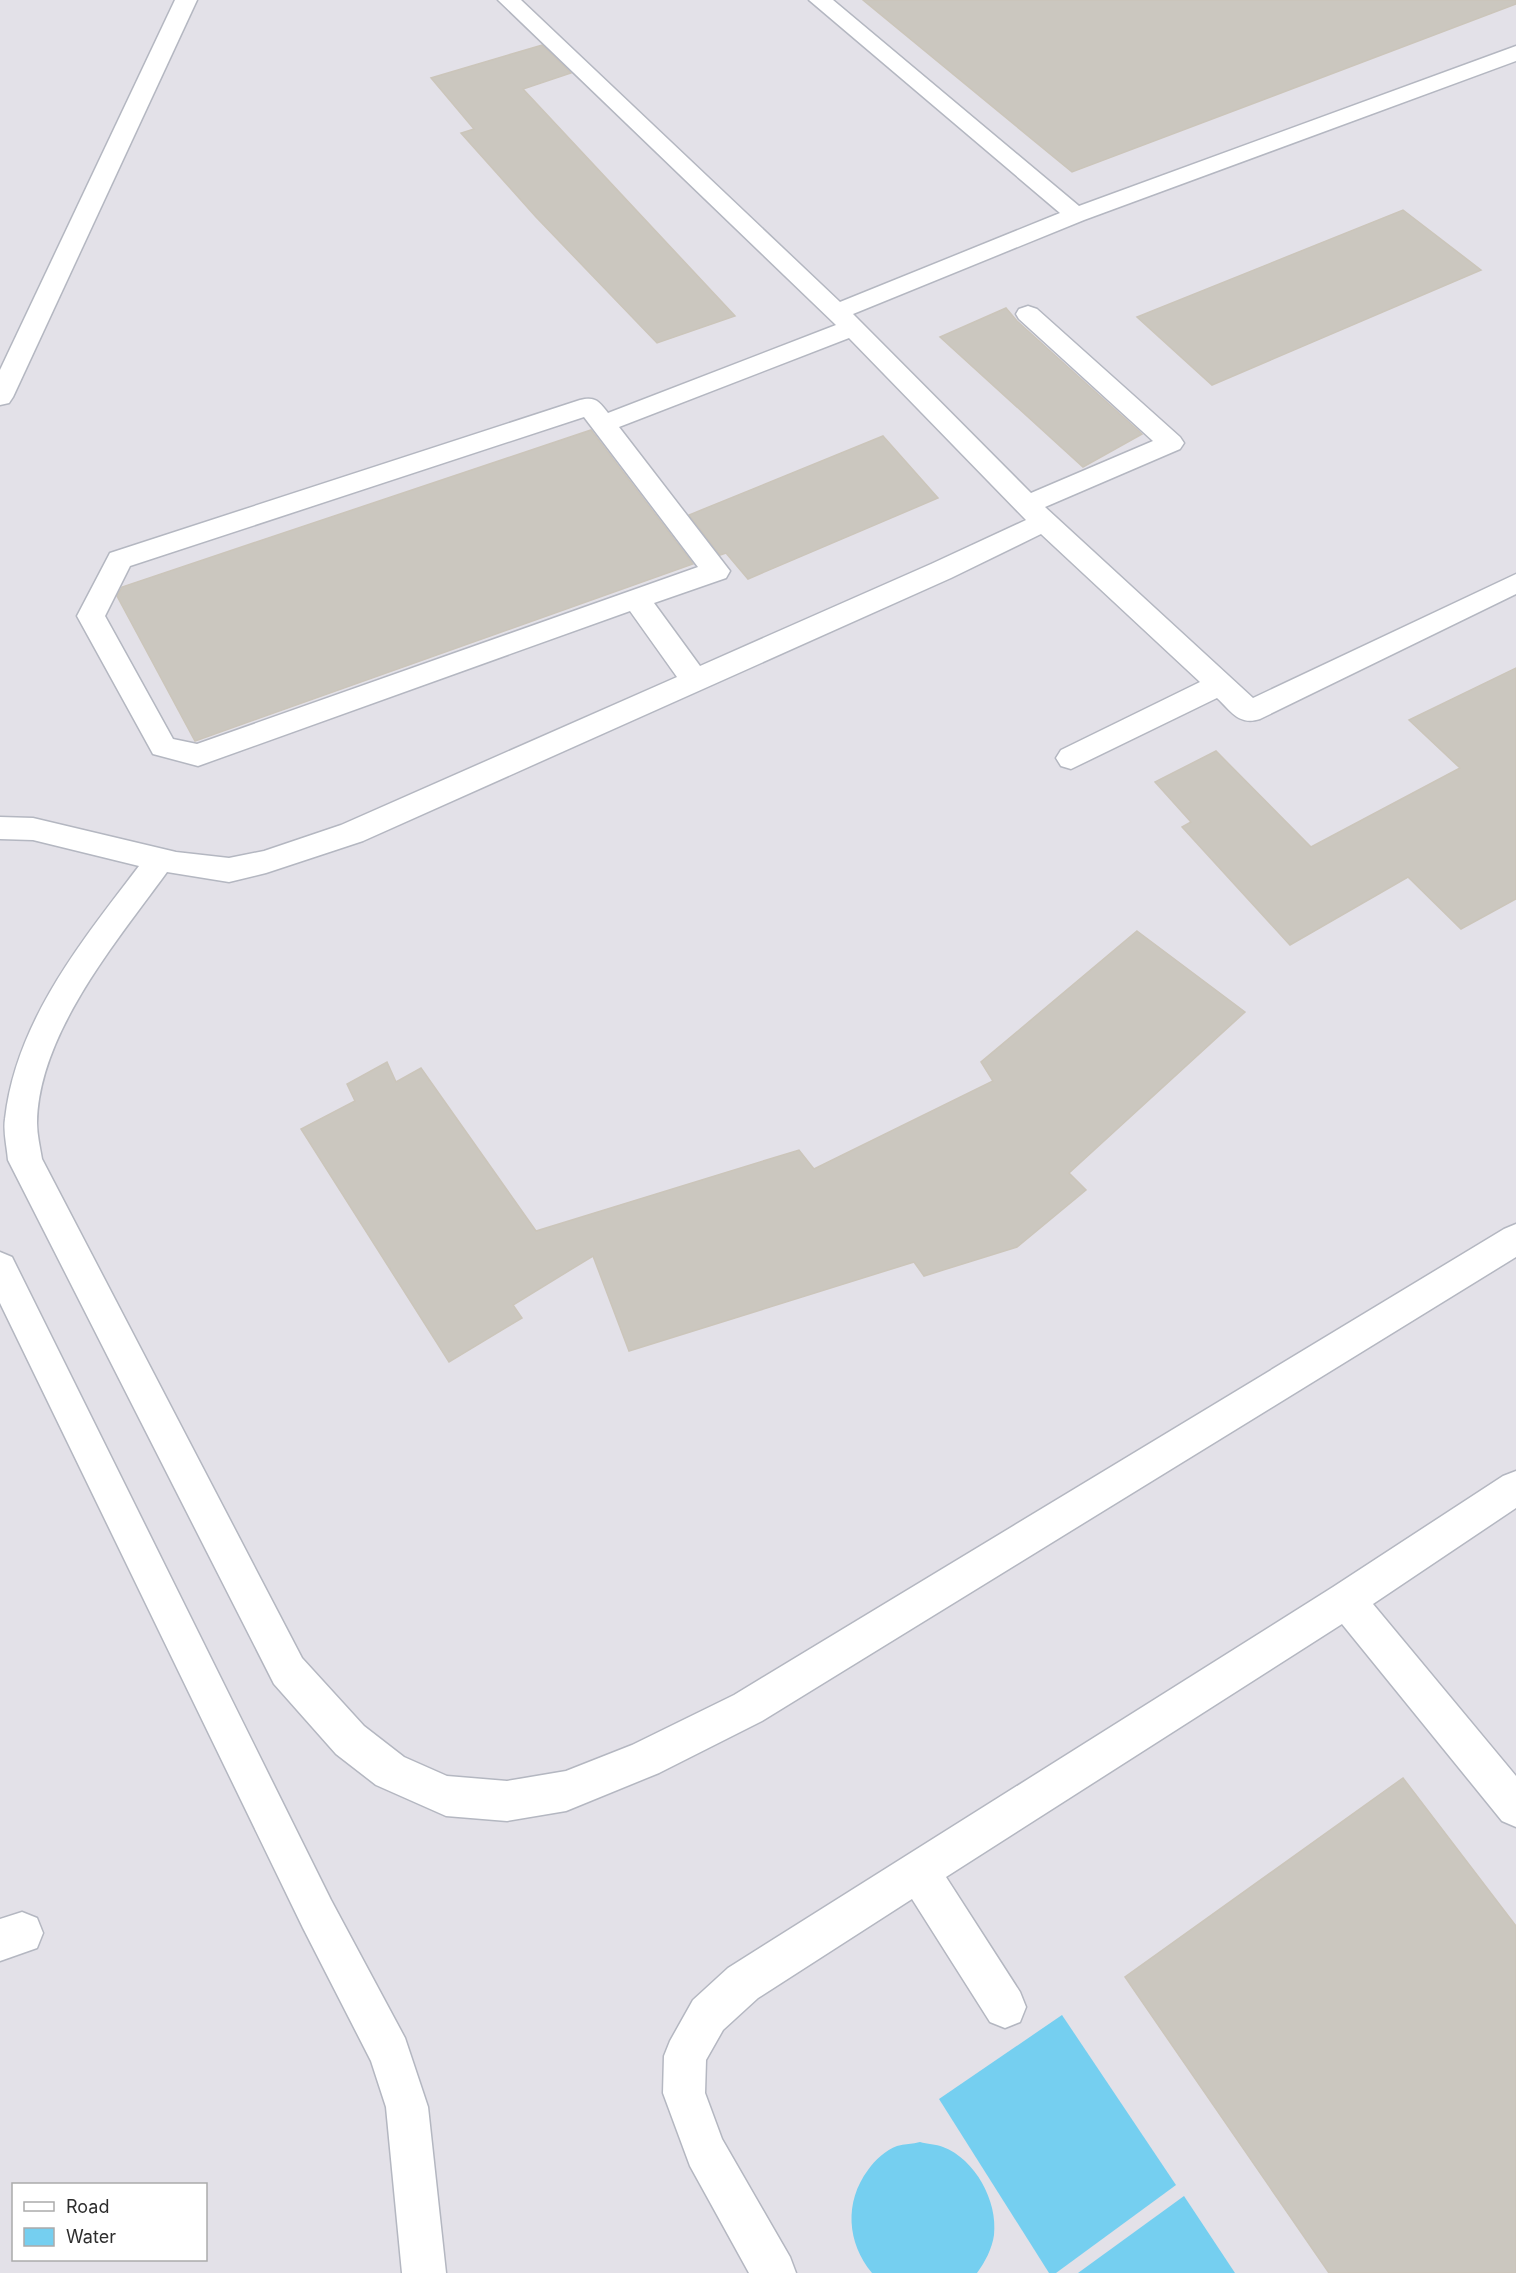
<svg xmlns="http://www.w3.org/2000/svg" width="1516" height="2273" viewBox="0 0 1516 2273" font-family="Inter,sans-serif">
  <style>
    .industrial { fill: #e3e1e8; fill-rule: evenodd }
    .water { fill: #75cff0 }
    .building { fill: #cbc7bf; stroke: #cbc5ba; stroke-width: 1.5 }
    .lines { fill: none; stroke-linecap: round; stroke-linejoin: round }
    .minor-casing { stroke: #b4b7c1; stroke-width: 3 }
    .minor { fill: #fff; fill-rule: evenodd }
  </style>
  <rect width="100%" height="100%" fill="#efe9e1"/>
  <!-- industrial -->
  <path class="industrial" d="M0,0H1516V2273H0ZM14,2184H206V2260H14Z"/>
  <!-- water -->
  <g class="water">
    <polygon points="1062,2015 1176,2185 1056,2273 1049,2273 939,2099"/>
    <path d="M920,2142C927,2144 936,2144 943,2147C975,2159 998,2201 994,2235C992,2249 985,2262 977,2273H872C847,2243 844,2202 868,2170C875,2160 886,2150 897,2146C904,2144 913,2144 920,2142Z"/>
    <polygon points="1184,2196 1235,2273 1078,2273"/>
  </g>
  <!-- building -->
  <g class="building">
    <polygon points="863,0 1516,0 1516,4 1072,172"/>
    <polygon points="542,45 571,73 523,89 735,316 657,343 536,217 461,133 474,129 431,78"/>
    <polygon points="1403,210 1481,270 1212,385 1137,317"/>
    <polygon points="1006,308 1017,321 1142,434 1083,467 940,337"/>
    <polygon points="591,430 693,564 195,741 117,596 122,587"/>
    <polygon points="883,436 938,498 748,579 726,553 720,555 689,515"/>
    <polygon points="1516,668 1516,899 1461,929 1408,877 1290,945 1182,827 1191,822 1155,782 1216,751 1311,847 1460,768 1409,720"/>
    <polygon points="1137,931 1245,1012 1069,1173 1086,1190 1017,1247 924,1276 914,1262 629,1351 593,1256 513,1305 522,1318 449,1362 301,1129 355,1101 347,1084 387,1062 396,1082 421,1068 536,1231 799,1150 814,1169 993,1081 981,1062"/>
    <polygon points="1403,1778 1516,1926 1516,2273 1329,2273 1125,1977"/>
  </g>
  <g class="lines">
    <!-- minor casing -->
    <g class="minor-casing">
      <g id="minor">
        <polygon points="175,0 197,0 13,397 9,403 0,405 0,370"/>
        <path d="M498,0H521L840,302L1060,213L809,0H833L1079,206L1516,46V61L1084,220L853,314L1031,493L1153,441L1019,319L1016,314L1019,309L1028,306L1037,309L1180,437L1184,443L1180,449L1045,507L1253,698L1516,574V594L1260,719C1239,726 1231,711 1217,698L1071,769L1061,766L1056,758L1061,750L1200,682L1041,534L951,578L363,841L266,873L229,882L167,872C117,941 38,1034 37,1123C37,1135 40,1147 42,1159L302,1658L364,1726L404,1757L447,1776L507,1781L566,1771L632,1745L734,1695L1504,1229L1516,1224V1257L762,1721L659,1773L566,1811L507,1821L446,1816L376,1785L336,1754L274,1684L8,1160C7,1147 3,1132 5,1119C16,1021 82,941 139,866L33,840L0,839V817L33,818L176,852L229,858L264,851L341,825L677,677L630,611L198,766L153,754L77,616L110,553L580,400C595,396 599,401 608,413L836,325ZM849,338L1026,520L931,564L700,666L654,603L726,578L730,571L619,427ZM584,417L698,567L197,744L173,739L105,616L130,566Z"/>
        <polygon points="0,1252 12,1257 331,1900 405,2038 428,2107 446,2273 402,2273 386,2107 371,2061 303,1928 0,1303"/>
        <polygon points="1516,1471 1516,1508 1373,1604 1516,1776 1516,1827 1502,1821 1342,1624 946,1877 1020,1992 1026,2007 1020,2022 1005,2028 990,2022 912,1899 758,1998 723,2030 706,2060 705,2093 722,2139 790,2257 796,2273 749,2273 690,2166 663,2093 664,2056 670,2041 693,2000 728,1968 1333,1587 1503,1476"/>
        <polygon points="22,1912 37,1918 43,1933 37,1948 0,1961 0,1919"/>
      </g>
    </g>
    <!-- minor -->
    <use href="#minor" class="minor"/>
  </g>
  <!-- legend -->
  <rect x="12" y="2183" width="195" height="78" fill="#ffffff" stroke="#ababab" stroke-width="1.5"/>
  <rect x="24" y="2202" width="30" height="9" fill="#ffffff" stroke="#ababab" stroke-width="1.5"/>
  <text x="66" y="2213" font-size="18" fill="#2e2e2e">Road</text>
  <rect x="24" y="2228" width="30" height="18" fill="#75cff0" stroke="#ababab" stroke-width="1.5"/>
  <text x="66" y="2243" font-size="18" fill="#2e2e2e">Water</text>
</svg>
